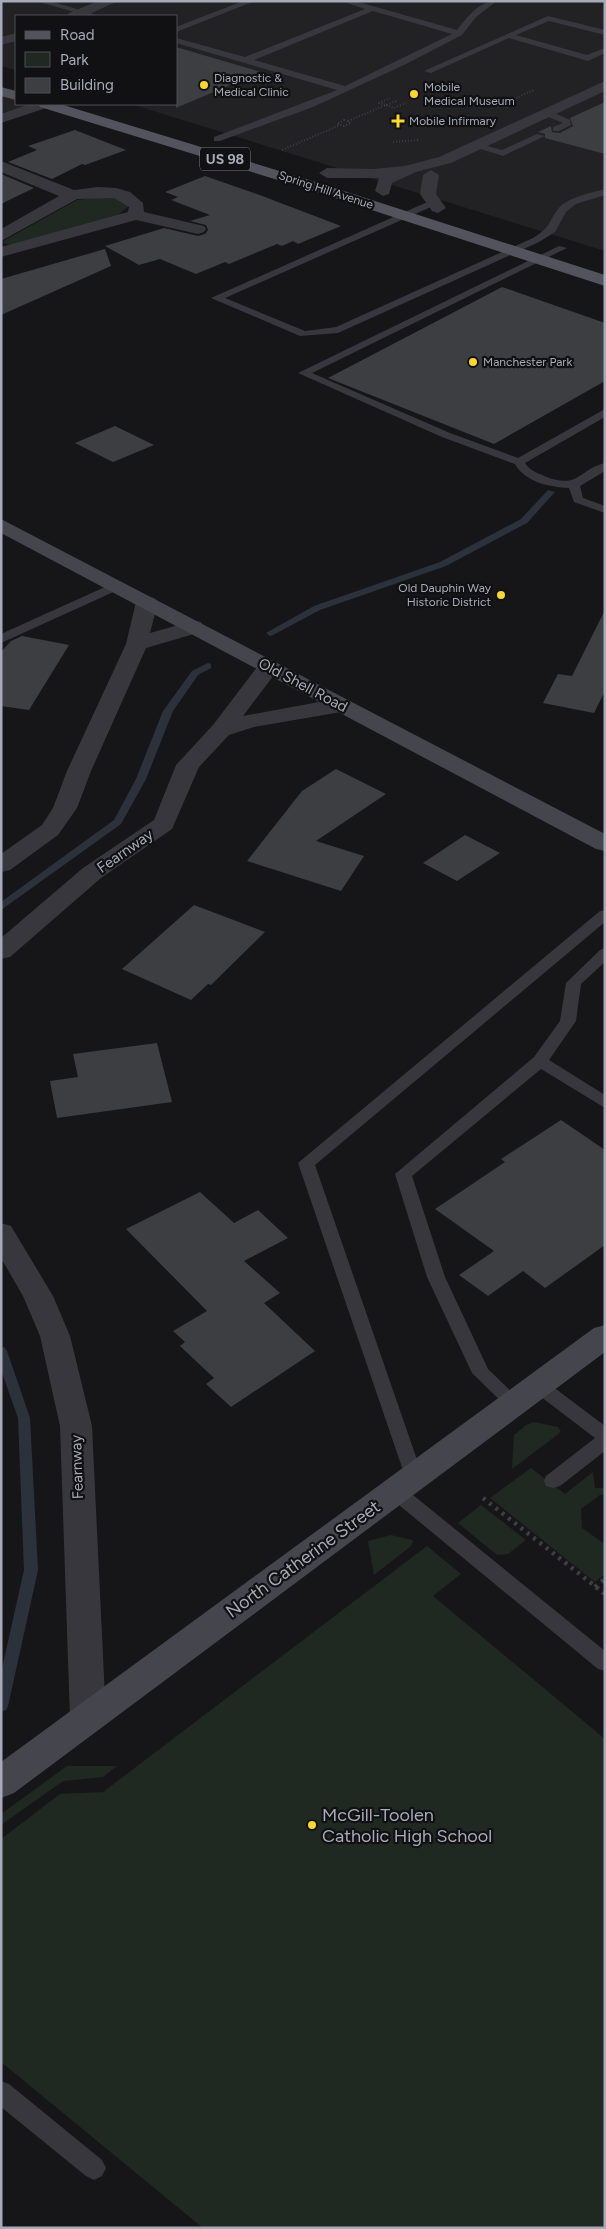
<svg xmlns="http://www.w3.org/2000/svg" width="606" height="2229" viewBox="0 0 606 2229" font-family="Figtree,sans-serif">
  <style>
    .built { fill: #222225 }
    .green { fill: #202822 }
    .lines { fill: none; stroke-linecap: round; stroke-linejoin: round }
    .stream { fill: #2b323c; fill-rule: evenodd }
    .building { fill: #3d3e42 }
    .path-far1 { stroke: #3d3d44; stroke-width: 2; stroke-dasharray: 1 2; stroke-linecap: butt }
    .path { stroke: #3d3d44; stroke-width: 4.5; stroke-dasharray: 3 5; stroke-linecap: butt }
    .lane { fill: #37373d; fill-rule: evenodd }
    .street { fill: #37373d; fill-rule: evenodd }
    .secondary { fill: #44454d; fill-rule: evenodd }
    .primary { fill: #52535c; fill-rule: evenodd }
    .poi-dot { fill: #fad72c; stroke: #111113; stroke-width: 2 }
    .labels { text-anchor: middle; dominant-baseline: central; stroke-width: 4.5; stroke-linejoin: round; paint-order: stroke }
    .far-poi-label { font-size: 12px; fill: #a7aab8; stroke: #111113; text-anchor: start }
    .far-street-label { font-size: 12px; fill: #a7aab8; stroke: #111113 }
    .shield { fill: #111113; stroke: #7a7c86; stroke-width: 1 }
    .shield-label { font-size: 14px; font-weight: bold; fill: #a7aab8 }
    .street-label { font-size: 15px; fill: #a7aab8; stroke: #111113 }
    .near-street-label { font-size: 18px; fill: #a7aab8; stroke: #111113 }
    .near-poi-label { font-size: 18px; fill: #a7aab8; stroke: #111113; text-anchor: start }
  </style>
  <rect width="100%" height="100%" fill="#161618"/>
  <!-- built -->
  <g class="built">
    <polygon points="1,1 605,1 605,251 131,104 176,104 176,16 16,16 16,70 1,66"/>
    <polygon points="1,95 16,100 16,104 31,104 1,115"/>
  </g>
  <!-- green -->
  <g class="green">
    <polygon points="109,196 130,205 117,216 12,245 3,243 5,240 77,200"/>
    <polygon points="534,1422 558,1427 561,1432 512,1469 514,1435 526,1425"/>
    <polygon points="531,1468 565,1494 593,1472 595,1488 605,1488 605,1494 600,1495 581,1509 582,1528 605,1544 605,1574 595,1582 490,1498"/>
    <polygon points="481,1505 526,1540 508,1554 497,1555 458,1523"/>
    <polygon points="391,1535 412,1540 413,1542 411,1546 374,1575 368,1541"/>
    <polygon points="427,1546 461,1574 433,1596 605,1739 605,2228 203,2228 1,2062 1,1839 60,1794 103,1792"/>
    <polygon points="67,1766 117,1766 103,1777 63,1781 1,1825 1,1814"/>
  </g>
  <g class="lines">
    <!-- stream -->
    <g class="stream">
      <polygon points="548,490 555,492 527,523 446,566 320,610 273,635 270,636 266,633 314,606 440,562 521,519"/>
      <polygon points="208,663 211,664 211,668 198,675 173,711 146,779 121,824 1,910 1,902 114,820 136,779 163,711 192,671"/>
      <polygon points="1,1346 5,1348 7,1351 30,1418 38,1570 8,1706 6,1710 1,1712 1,1673 24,1570 18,1418 1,1370"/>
    </g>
  </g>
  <!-- building -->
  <g class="building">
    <polygon points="176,47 261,72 176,108"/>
    <polygon points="605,102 605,154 545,138 545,134 538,132 551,126 552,132 560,133 573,126 570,118"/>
    <polygon points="75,130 126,150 85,165 82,164 52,179 8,162 37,150 28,146"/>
    <polygon points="1,174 34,188 1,204"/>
    <polygon points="205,176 257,194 341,226 298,244 293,241 282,246 277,244 229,264 225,262 196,274 160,259 139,265 105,246 164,228 198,236 205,234 208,230 206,225 190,221 210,215 171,200 178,197 165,192"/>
    <polygon points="105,249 111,266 1,315 1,279"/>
    <polygon points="502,287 605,323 605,381 494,444 328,378"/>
    <polygon points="115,426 154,445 113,462 75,443"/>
    <polygon points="605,610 605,691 594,713 543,703 558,674 572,676"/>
    <polygon points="22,636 69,645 29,710 1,706 1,652 11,641"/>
    <polygon points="336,769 386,794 316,841 364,856 341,891 247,861 302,791"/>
    <polygon points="465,835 500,853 457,881 423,863"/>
    <polygon points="194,905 265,932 211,985 208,984 191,1000 122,969"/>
    <polygon points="157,1043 172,1102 57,1118 50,1081 78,1077 73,1054"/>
    <polygon points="561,1120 605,1150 605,1245 545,1288 523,1271 488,1296 459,1275 494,1251 435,1209 505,1162 501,1159"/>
    <polygon points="200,1192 234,1223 258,1210 288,1238 244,1261 280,1293 264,1303 315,1351 231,1407 206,1384 214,1378 180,1346 185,1342 173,1331 207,1311 126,1229"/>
  </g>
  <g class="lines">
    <!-- path-far1 -->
    <g class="path-far1">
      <polyline points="505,103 534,90"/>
      <polygon points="499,104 509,107 496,107"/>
      <polyline points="386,105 394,108 406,103"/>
      <polyline points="387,105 398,100"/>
      <polygon points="344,120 351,123 344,126 337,124"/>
      <polyline points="348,121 386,105 379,103 390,98"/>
      <polyline points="393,142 419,140"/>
      <polyline points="282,150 340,125"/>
    </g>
    <!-- path -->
    <g class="path">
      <polyline points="483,1498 605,1594"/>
      <polyline points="595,1587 605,1579"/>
    </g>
    <!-- lane -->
    <g class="lane">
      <polygon points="36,1 50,1 100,16 88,16"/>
      <polygon points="243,1 255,1 176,32 176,27"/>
      <path d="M341,1H355L457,30C468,16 479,1 497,1L476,17L462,35L404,65L313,107L220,141H214V137L337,90L176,43V38L245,57L365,9ZM373,11L452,34L345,86L254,60Z"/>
      <polygon points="548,16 605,30 605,35 549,21 516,35 587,55 605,48 605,53 588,61 509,38 431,73 424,71"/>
      <polygon points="544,111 550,111 570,120 571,125 559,131 553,131 553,127 563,123 544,115"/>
      <polygon points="537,134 545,136 503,156 471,146 476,143 502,150"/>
      <path d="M605,189V195L576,204L566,212L555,232L539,242L338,333L300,336L211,298L425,203H431V207L225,298L305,331L336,327L533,238C553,225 546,225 558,209C568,197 590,193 605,189Z"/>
      <path d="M559,246L567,248L312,373L450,433L518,458L605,409V417L525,463C530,471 536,472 544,476C580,490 577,470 605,463V471L580,486L583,498L605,506V513L574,502L569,488C549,487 525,482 515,464L442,437L298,373Z"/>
      <polygon points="116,582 122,586 120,589 1,643 1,634"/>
      <polygon points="605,910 605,922 315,1165 423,1477 421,1482 414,1484 407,1482 298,1163 600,911"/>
      <polygon points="605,948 605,962 581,984 576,1021 549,1060 605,1095 605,1108 541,1069 412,1176 445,1277 488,1369 523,1403 520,1408 514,1410 508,1408 472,1373 427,1277 395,1174 534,1057 560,1021 566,983 600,950"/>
      <polygon points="538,1378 544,1380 605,1426 605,1451 560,1486 553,1488 546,1486 544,1481 546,1476 595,1438 532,1390 529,1385 532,1380"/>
      <polygon points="395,1484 402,1486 605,1651 605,1671 598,1669 388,1496 385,1491 388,1486"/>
      <polygon points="1,2081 9,2084 102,2160 106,2168 102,2176 94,2180 86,2176 1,2107"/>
    </g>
    <!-- street -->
    <g class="street">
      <polygon points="98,1 118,1 85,16 67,16 69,13"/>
      <polygon points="16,33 16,41 1,45 1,37"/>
      <polygon points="605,81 605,91 451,163 416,172 392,183 389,194 383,196 375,191 379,178 327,178 319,173 327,168 373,169 405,166 439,157"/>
      <polygon points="30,104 51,104 49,107 1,123 1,114"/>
      <polygon points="1,161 74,190 98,187 116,188 130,192 143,203 144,212 204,226 206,229 204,232 198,234 136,220 1,257 1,247 128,212 129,207 114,198 77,199 1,241 1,229 59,196 1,172"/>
      <polygon points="431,170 439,175 436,194 446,208 438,213 432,211 420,194 423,175"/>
      <polygon points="147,596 154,598 158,602 150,633 193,621 201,622 204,627 201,632 146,648 91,771 77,808 58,835 10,870 1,872 1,854 42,825 53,808 67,771 126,644 136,602 140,598"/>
      <polygon points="269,660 277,662 280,667 243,716 341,698 349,700 352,705 349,710 341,712 254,727 229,735 199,767 172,829 101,878 10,957 1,959 1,938 83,868 154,820 176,765 213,725 261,662"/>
      <polygon points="1,1223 11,1226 53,1296 70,1336 92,1426 106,1718 100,1729 88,1733 76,1729 70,1718 60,1426 40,1336 23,1296 1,1258"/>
    </g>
    <!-- secondary -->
    <g class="secondary">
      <polygon points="1,519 605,834 605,851 596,849 1,533"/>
      <polygon points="605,1325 605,1352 14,1793 1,1798 1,1762 594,1328"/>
    </g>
    <!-- primary -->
    <g class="primary">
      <polygon points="1,87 16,91 16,100 1,96"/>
      <polygon points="38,104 60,104 319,183 605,275 605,286 307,189 40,107"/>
    </g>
  </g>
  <!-- markers -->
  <g class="poi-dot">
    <circle cx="204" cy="85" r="5"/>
    <circle cx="414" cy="94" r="5"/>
    <path d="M395.5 113.5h5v5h5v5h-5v5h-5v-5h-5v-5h5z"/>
    <circle cx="473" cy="362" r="5"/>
    <circle cx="501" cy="595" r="5"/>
    <circle cx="312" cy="1825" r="5"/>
  </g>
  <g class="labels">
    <!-- far-poi labels -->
    <g class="far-poi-label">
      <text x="214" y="78">Diagnostic &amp;<tspan x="214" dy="14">Medical Clinic</tspan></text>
      <text x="424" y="87">Mobile<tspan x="424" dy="14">Medical Museum</tspan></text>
      <text x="409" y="121">Mobile Infirmary</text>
      <text x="483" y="362">Manchester Park</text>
      <text x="491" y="588" text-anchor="end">Old Dauphin Way<tspan x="491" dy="14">Historic District</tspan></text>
    </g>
    <!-- far-street labels -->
    <g class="far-street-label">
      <text transform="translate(326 190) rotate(18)">Spring Hill Avenue</text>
    </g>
    <!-- shield labels -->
    <rect class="shield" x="200" y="147.5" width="50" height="23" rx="4"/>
    <g class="shield-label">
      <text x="225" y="159">US 98</text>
    </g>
    <!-- street labels -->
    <g class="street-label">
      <text transform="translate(303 685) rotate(28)">Old Shell Road</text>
      <text transform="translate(125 851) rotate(-35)">Fearnway</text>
      <text transform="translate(77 1467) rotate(-92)">Fearnway</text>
    </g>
    <!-- near-street labels -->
    <g class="near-street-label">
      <text transform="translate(303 1559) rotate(-36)">North Catherine Street</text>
    </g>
    <!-- near-poi labels -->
    <g class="near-poi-label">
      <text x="322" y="1815">McGill-Toolen<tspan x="322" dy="21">Catholic High School</tspan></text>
    </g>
  </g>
  <!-- border -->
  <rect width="606" height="2229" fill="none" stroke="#a7aab8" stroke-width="5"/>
  <!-- legend -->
  <rect x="15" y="15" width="162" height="90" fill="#111113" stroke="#4d4e55"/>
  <rect x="25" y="31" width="25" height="8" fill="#52535c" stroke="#4d4e55"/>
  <text x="60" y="40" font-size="15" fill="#a7aab8">Road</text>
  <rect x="25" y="52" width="25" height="15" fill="#202822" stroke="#4d4e55"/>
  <text x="60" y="65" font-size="15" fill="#a7aab8">Park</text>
  <rect x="25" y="78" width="25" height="15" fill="#3d3e42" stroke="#4d4e55"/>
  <text x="60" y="90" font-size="15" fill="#a7aab8">Building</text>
</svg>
